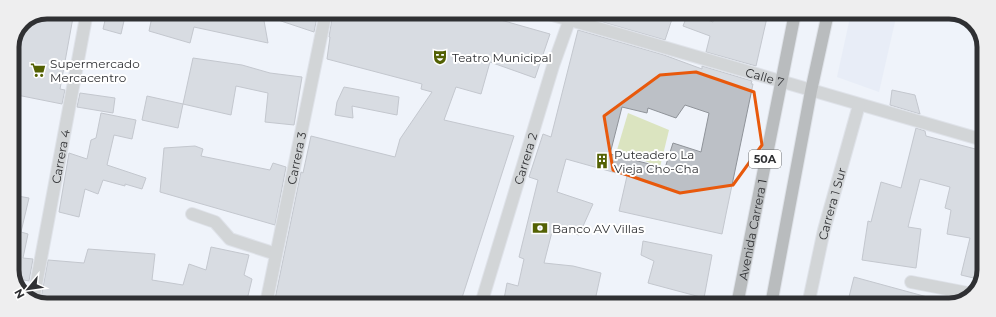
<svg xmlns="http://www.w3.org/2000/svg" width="996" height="317" viewBox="0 0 996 317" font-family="Montserrat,sans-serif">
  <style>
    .built { fill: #dfe7f4 }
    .green { fill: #dbe4c0 }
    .building { fill: #bcc0c6; stroke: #8f9399; fill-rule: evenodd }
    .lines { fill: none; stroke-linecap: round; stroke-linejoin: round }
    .minor-casing { stroke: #ccd0d6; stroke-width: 14 }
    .major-casing { stroke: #ccd0d6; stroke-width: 14 }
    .minor { stroke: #b0b1ae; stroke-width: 12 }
    .major { stroke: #797b75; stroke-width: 12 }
    .marked { fill: none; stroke: #e8590c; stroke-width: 3; stroke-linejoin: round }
    .labels { text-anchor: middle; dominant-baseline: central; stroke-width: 4; stroke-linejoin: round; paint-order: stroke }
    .shield { fill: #fff; stroke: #6d6e70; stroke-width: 1 }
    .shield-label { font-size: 11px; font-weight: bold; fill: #2f3033 }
    .poi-label { font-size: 12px; fill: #2f3033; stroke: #fff; text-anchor: start }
    .street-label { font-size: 12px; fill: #2f3033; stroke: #fff }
    .rim { fill: none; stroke: #2f3033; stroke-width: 5 }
  </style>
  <rect width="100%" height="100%" fill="#eff3fa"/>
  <!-- built -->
  <g class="built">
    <polygon points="851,13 897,13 879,92 837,77"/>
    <polygon points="950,13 958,13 975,24 984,46"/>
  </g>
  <!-- green -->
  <polygon class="green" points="628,113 669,130 660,167 617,150"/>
  <!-- building -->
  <g class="building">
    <polygon points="47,12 74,12 60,89 65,90 62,104 12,94 12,47 22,22"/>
    <polygon points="107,12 126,12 121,34 103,29"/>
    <polygon points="153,12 318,12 314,32 263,15 268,43 194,27 190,43 149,31"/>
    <polygon points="333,12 476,13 550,34 535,78 490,62 481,94 456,87 444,120 514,136 460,304 274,304 301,172 303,173 311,136 395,157 400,139 432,92 421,89 422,84 327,59 330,37 329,37"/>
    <polygon points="586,13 662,13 673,16 665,40 585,17"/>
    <polygon points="688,13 713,22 715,13 768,13 756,66 706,52 710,36 683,26"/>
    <path d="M578,30L664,55L702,69V66L752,81L751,84H753L726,214L722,234L619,211L627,176L566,159L557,192L593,204L579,235L553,228L544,263L573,266L601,273L594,305L521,304L504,299L507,283L518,286L524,259L519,257L538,180L529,177L543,134L551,137ZM685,105L709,113L701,152L673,143L665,168L610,154L622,107L647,113L648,108L676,118Z"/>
    <polygon points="193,58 242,65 270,73 302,77 294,125 265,122 268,93 236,86 231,115 183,104"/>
    <polygon points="344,87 399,97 397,115 352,106 353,118 335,115 337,102"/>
    <polygon points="892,90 915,95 920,114 890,105"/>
    <polygon points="80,93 115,98 113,113 77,107"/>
    <polygon points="147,96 183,104 178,128 142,120"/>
    <polygon points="101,113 136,120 132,139 114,135 107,165 146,178 142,189 125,184 125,186 103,180 98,194 85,189 79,217 59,212 69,153 87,159 91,140 96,138"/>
    <polygon points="916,128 925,131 926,136 983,151 982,280 961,275 970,238 947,234 951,210 945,208 950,187 920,179 908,227 921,229 916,268 862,260 868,221 871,222 881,182 901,188"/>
    <polygon points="195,146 203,149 201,156 270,170 273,163 286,167 275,225 160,192 164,148"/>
    <polygon points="12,195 29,198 21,232 28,234 23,258 33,259 29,281 18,279 18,282 16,282 12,274"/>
    <polygon points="643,241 712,255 704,298 648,283 654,261 641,255"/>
    <polygon points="211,247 249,255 244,275 252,279 246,304 40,304 48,260 84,263 88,249 155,254 152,280 183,285 189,264 206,270"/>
    <polygon points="854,277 942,301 942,305 847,305"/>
  </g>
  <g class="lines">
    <!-- minor casing -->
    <g class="minor-casing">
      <g id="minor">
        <path id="s1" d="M546,13L983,140"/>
        <polyline points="192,214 215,222 230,239 276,254"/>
        <polyline points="911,282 973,294"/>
        <path id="s2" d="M33,301L87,12"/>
        <path id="s3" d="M266,304L326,12"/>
        <path id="s4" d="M481,304L553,66L572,13"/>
        <path id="s5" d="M808,305L824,230L859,105"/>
      </g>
    </g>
    <!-- major casing -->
    <g class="major-casing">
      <g id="major">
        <path id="s6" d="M737,305L795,13"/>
        <polyline points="771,305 811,91 828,13"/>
      </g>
    </g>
    <!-- minor -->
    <use href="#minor" class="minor"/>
    <!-- major -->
    <use href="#major" class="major"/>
  </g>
  <!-- marked area -->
  <path d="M0 0H996V317H0ZM696,72L754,92L762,145L733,185L680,193L613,170L604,116L660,75Z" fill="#eff3fa" fill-opacity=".55" fill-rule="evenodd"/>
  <path class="marked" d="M696,72L754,92L762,145L733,185L680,193L613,170L604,116L660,75Z"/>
  <!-- icons -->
  <defs>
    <g id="theatre-bare" transform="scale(1.2)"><path d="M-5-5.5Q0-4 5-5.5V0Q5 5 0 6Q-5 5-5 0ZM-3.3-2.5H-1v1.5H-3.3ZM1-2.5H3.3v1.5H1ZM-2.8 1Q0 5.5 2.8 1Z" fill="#536103" stroke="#fff" stroke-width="2.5" paint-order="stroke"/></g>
    <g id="supermarket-bare" transform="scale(1.2)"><path d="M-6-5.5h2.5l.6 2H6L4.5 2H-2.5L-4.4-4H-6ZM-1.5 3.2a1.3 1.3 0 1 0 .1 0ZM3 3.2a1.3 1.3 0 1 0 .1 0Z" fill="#536103" stroke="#fff" stroke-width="2.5" paint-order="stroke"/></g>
    <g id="building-bare" transform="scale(1.2)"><path d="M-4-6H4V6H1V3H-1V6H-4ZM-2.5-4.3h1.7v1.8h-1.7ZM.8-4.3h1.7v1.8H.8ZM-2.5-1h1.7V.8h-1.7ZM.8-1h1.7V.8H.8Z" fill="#536103" stroke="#fff" stroke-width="2.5" paint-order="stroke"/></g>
    <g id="bank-bare" transform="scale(1.2)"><path d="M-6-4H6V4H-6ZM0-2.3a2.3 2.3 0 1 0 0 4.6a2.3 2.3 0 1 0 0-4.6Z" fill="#536103" stroke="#fff" stroke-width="2.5" paint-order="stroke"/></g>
  </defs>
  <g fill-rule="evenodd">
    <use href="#theatre-bare" x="440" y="57"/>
    <use href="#supermarket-bare" x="38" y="70"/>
    <use href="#building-bare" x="602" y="161"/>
    <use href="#bank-bare" x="540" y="228"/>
  </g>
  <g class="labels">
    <!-- shield labels -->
    <rect class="shield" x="749" y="150" width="32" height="18" rx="3"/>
    <g class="shield-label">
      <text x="765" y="159">50A</text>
    </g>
    <!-- poi labels -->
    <g class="poi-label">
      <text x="452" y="57">Teatro Municipal</text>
      <text x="50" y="63">Supermercado<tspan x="50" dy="14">Mercacentro</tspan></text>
      <text x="614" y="154">Puteadero La<tspan x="614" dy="14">Vieja Cho-Cha</tspan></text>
      <text x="552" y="228">Banco AV Villas</text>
    </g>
    <!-- street labels -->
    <g class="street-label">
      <text stroke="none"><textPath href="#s1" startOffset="228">Calle 7</textPath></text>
      <text stroke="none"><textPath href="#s2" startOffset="147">Carrera 4</textPath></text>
      <text stroke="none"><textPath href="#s3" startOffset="149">Carrera 3</textPath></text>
      <text stroke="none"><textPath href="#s4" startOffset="152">Carrera 2</textPath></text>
      <text stroke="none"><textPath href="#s5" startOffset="104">Carrera 1 Sur</textPath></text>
      <text stroke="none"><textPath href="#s6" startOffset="77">Avenida Carrera 1</textPath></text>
    </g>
  </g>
  <!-- crop -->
  <path d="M0 0H996V317H0ZM47 19H949A28 28 0 0 1 977 47V270A28 28 0 0 1 949 298H47A28 28 0 0 1 19 270V47A28 28 0 0 1 47 19Z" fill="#eeeeef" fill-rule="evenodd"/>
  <path class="rim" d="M47 19H949A28 28 0 0 1 977 47V270A28 28 0 0 1 949 298H47A28 28 0 0 1 19 270V47A28 28 0 0 1 47 19Z"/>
  <!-- north arrow -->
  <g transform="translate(28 289) rotate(241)" stroke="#ffffff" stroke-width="3" paint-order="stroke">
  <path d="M0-3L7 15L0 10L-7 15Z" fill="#2f3033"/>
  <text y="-6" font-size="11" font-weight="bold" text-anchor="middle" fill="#2f3033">N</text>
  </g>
</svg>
